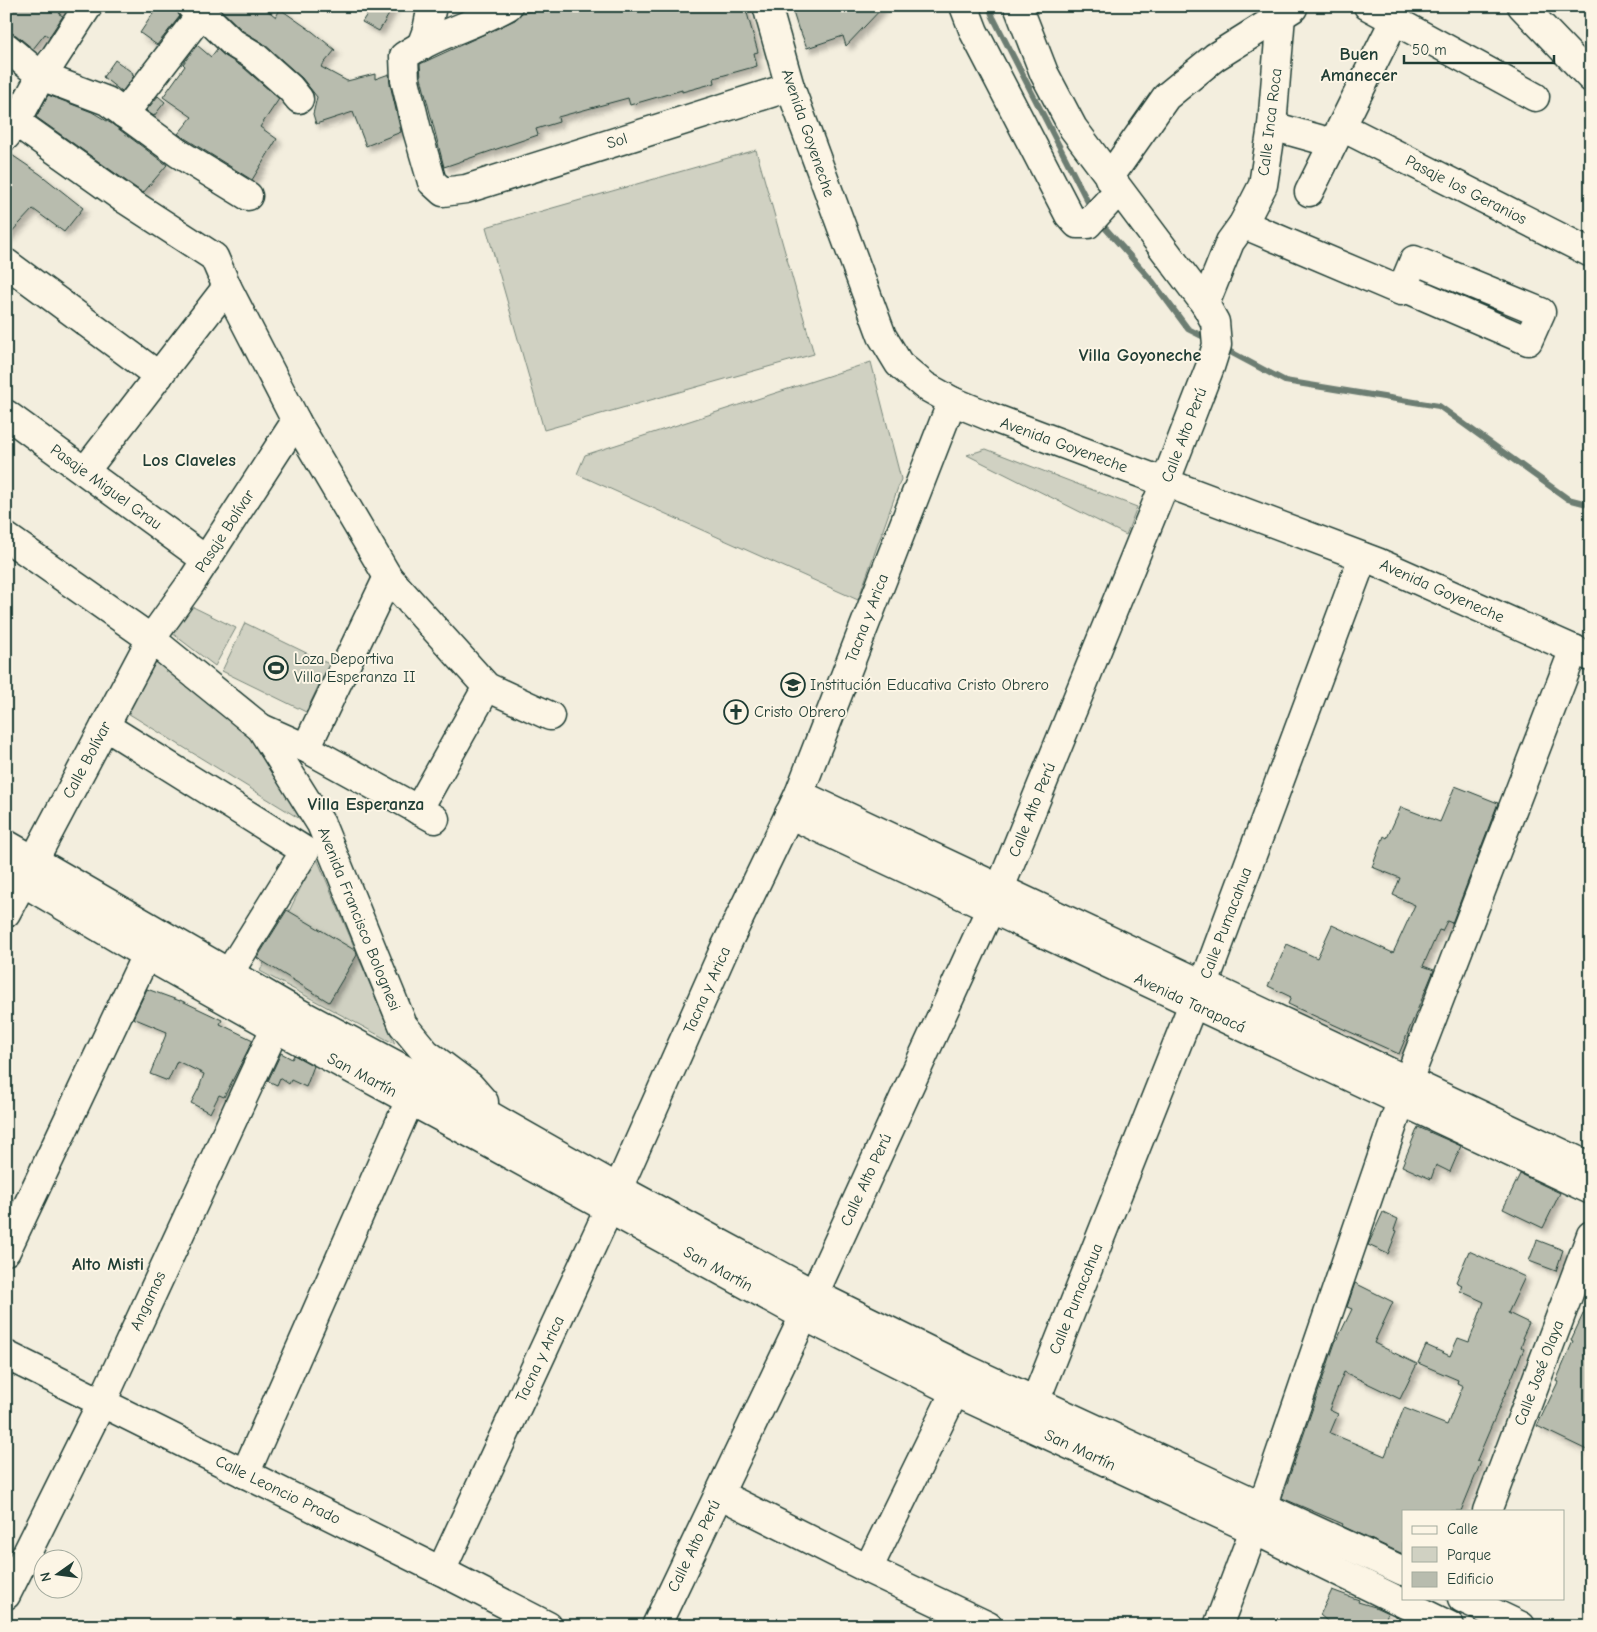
<svg xmlns="http://www.w3.org/2000/svg" width="1597" height="1632" viewBox="0 0 1597 1632" font-family="'Comic Neue',sans-serif">
  <style>
    .green { fill: #d0d1c2; stroke: #78877b }
    .lines { fill: none; stroke-linecap: round; stroke-linejoin: round }
    .stream { stroke: #6c7d72; stroke-width: 6 }
    .building { fill: #b8bcae; stroke: #1f3d34; filter: url(#shadow) }
    .minor-casing { stroke: #1f3d34; stroke-width: 31 }
    .major-casing { stroke: #1f3d34; stroke-width: 31 }
    .minor { stroke: #fcf5e5; stroke-width: 28 }
    .major { stroke: #fcf5e5; stroke-width: 28 }
    .labels { text-anchor: middle; dominant-baseline: central; stroke-width: 4; stroke-linejoin: round; paint-order: stroke }
    .street-label { font-size: 16px; fill: #1f3d34; stroke: #fcf5e5 }
    .poi-label { font-size: 16px; fill: #1f3d34; stroke: #fcf5e5; text-anchor: start }
    .neighbourhood-label { font-size: 18px; font-weight: bold; fill: #1f3d34; stroke: #fcf5e5 }
  </style>
  <defs>
    <filter id="shadow"><feDropShadow dx="4.5" dy="4.5" stdDeviation="2.5" flood-color="#0004"/></filter>
  </defs>
  <rect width="100%" height="100%" fill="#f3eede"/>
  <filter id="ink" filterUnits="userSpaceOnUse"><feTurbulence type="fractalNoise" baseFrequency=".02" numOctaves="2"/><feDisplacementMap in="SourceGraphic" scale="10" xChannelSelector="R" yChannelSelector="G"/><feConvolveMatrix kernelMatrix="1 2 1 2 8 2 1 2 1" color-interpolation-filters="sRGB"/></filter>
  <g filter="url(#ink)">
    <!-- green -->
    <g class="green">
      <polygon points="756,150 814,354 544,430 486,227"/>
      <polygon points="871,362 901,479 858,600 577,474 585,455"/>
      <polygon points="986,449 1137,507 1126,535 967,455"/>
      <polygon points="185,603 236,628 215,666 168,630"/>
      <polygon points="245,623 329,664 306,712 222,671"/>
      <polygon points="158,655 262,748 305,822 126,712"/>
      <polygon points="316,856 395,1044 260,971"/>
    </g>
    <g class="lines">
      <!-- stream -->
      <g class="stream">
        <polyline points="989,6 993,17 1092,210"/>
        <polyline points="1099,221 1153,282 1188,329 1210,340"/>
        <polyline points="1223,348 1285,381 1439,406 1568,499 1591,505"/>
      </g>
    </g>
    <!-- building -->
    <g class="building">
      <polygon points="6,6 66,6 59,14 63,16 49,37 45,34 33,49 16,35 6,32"/>
      <polygon points="158,6 176,6 180,16 157,45 140,33"/>
      <polygon points="217,6 262,6 276,17 280,9 313,32 335,50 321,67 347,81 375,74 375,79 389,74 390,84 401,132 366,146 353,112 316,124 313,114 317,97 302,78 263,43 243,31"/>
      <polygon points="372,6 394,6 379,31 362,22"/>
      <polygon points="530,6 745,6 758,52 754,53 757,66 714,78 715,83 682,92 682,90 630,105 628,98 558,117 559,122 536,129 538,135 444,167 421,78 420,64 515,20 522,13 531,11"/>
      <polygon points="791,6 884,6 846,46 843,36 807,48 800,30 799,31"/>
      <polygon points="197,45 211,57 217,49 225,56 244,68 279,99 260,127 277,139 252,180 178,134 192,117 163,97 185,66 183,64"/>
      <polygon points="115,60 133,73 132,75 134,76 122,92 103,77"/>
      <polygon points="48,95 92,112 112,124 167,165 143,193 36,117"/>
      <polygon points="158,96 165,102 154,116 146,111"/>
      <polygon points="6,151 40,174 83,208 64,232 33,209 6,238"/>
      <polygon points="1455,786 1498,803 1452,923 1447,921 1442,931 1439,930 1423,966 1434,970 1399,1054 1288,1004 1291,997 1268,986 1287,944 1317,958 1332,925 1393,953 1415,905 1393,895 1400,878 1372,867 1384,836 1387,838 1401,807 1440,822"/>
      <polygon points="287,910 356,951 357,955 329,1002 257,958"/>
      <polygon points="147,989 180,1001 180,1000 222,1020 220,1024 253,1040 224,1097 219,1095 210,1113 191,1103 199,1088 204,1074 177,1061 168,1081 150,1074 167,1032 133,1018"/>
      <polygon points="281,1053 292,1059 294,1055 314,1066 306,1087 291,1080 289,1084 280,1078 277,1085 268,1081"/>
      <polygon points="1418,1127 1461,1146 1450,1172 1436,1165 1431,1179 1402,1166"/>
      <polygon points="1520,1174 1560,1193 1543,1228 1503,1209"/>
      <polygon points="1383,1212 1398,1219 1394,1230 1397,1231 1388,1254 1368,1245"/>
      <polygon points="1537,1240 1563,1250 1556,1271 1529,1261"/>
      <polygon points="1469,1251 1525,1277 1508,1313 1529,1323 1522,1338 1524,1339 1521,1347 1524,1349 1477,1460 1481,1462 1461,1511 1403,1511 1403,1554 1342,1526 1343,1524 1282,1498 1336,1340 1337,1340 1352,1309 1347,1307 1355,1283 1393,1302 1374,1343 1417,1364 1400,1399 1344,1372 1329,1410 1338,1414 1330,1433 1385,1456 1404,1408 1447,1425 1463,1386 1457,1383 1458,1380 1418,1363 1426,1345 1450,1356 1458,1338 1469,1342 1484,1302 1460,1291 1462,1285 1456,1282"/>
      <polygon points="1591,1297 1591,1452 1537,1426 1558,1382 1556,1381 1573,1341 1571,1340"/>
      <polygon points="1332,1590 1359,1600 1358,1602 1375,1607 1388,1613 1382,1626 1333,1626 1320,1615"/>
    </g>
    <g class="lines">
      <!-- minor casing -->
      <g class="minor-casing">
        <g id="minor">
          <polyline points="191,6 202,13 233,43 253,55 290,88 299,99"/>
          <path d="M508,6C475,25 436,34 404,56L405,80L417,130L432,182L443,192L466,189L790,87"/>
          <polyline points="964,6 974,32 1069,215 1077,224 1088,224 1118,191"/>
          <polyline points="1368,6 1535,97"/>
          <polyline points="1522,6 1591,78"/>
          <polyline points="421,46 427,30 432,6"/>
          <polyline points="6,47 41,76 107,101 178,153 248,196"/>
          <polyline points="124,114 202,13"/>
          <polyline points="16,122 123,198 214,257 227,287 296,421 388,577 487,687 550,716"/>
          <polyline points="1272,126 1333,143"/>
          <polyline points="1342,127 1591,253"/>
          <polyline points="6,136 16,122 41,76 53,60 88,6"/>
          <polyline points="1109,178 1166,97 1215,57 1293,8"/>
          <polyline points="1309,192 1394,21"/>
          <polyline points="1243,224 1401,291 1414,260 1541,312 1528,341 1403,287"/>
          <polyline points="6,263 159,376"/>
          <polyline points="1205,304 1230,242 1243,224 1263,185 1272,126 1281,15"/>
          <polyline points="6,414 206,560"/>
          <polyline points="85,471 227,287"/>
          <polyline points="6,537 151,639 261,728 321,824 403,1025 426,1053 470,1086 484,1102"/>
          <polyline points="105,726 305,851 229,973"/>
          <polyline points="261,728 306,748 435,819"/>
          <polyline points="306,748 388,577"/>
          <polyline points="799,794 1591,1167"/>
          <polyline points="418,810 487,687"/>
          <polyline points="789,814 1591,1190"/>
          <polyline points="6,844 286,1006 487,1114 619,1189 814,1294 966,1369 1403,1571"/>
          <polyline points="6,872 146,955 274,1027 476,1136 804,1316 955,1392 1254,1530 1450,1626"/>
          <polyline points="6,913 151,639 189,586 296,421"/>
          <polyline points="6,1251 154,938"/>
          <polyline points="6,1355 441,1571 548,1626"/>
          <polyline points="1029,1417 1193,1004 1204,984 1363,557"/>
          <polyline points="245,1474 417,1084"/>
          <polyline points="719,1494 868,1569 988,1626"/>
          <polyline points="1487,1511 1591,1235"/>
          <polyline points="868,1569 963,1375"/>
          <polyline points="441,1571 609,1209 723,952 799,794 952,401 925,386 899,364 882,336 790,87 767,6"/>
          <polyline points="6,1595 102,1402 283,1011"/>
          <polyline points="1462,1598 1521,1626"/>
          <polyline points="656,1626 804,1316 1000,888 1165,483 1210,367 1217,345 1215,322 1205,304 1073,128 1044,73 1018,6"/>
          <polyline points="1218,1626 1254,1530 1408,1081 1574,649"/>
        </g>
      </g>
      <!-- major casing -->
      <g class="major-casing">
        <polyline id="major" points="952,401 991,417 1377,562 1591,657"/>
      </g>
      <!-- minor -->
      <use href="#minor" class="minor"/>
      <!-- major -->
      <use href="#major" class="major"/>
    </g>
  </g>
  <!-- icons -->
  <defs>
    <g id="stadium-ring" transform="scale(1.25)"><circle r="9.5" fill="#fcf5e5" stroke="#1f3d34" stroke-width="1.5"/><path d="M0-5a6.5 5 0 1 0 0 10a6.5 5 0 1 0 0-10ZM-3.5-1.8h7v3.6h-7Z" fill="#1f3d34"/></g>
    <g id="school-ring" transform="scale(1.25)"><circle r="9.5" fill="#fcf5e5" stroke="#1f3d34" stroke-width="1.5"/><path d="M0-5L7-2L0 1L-7-2ZM-4 1L0 2.5L4 1V4Q0 6-4 4Z" fill="#1f3d34"/></g>
    <g id="church-ring" transform="scale(1.25)"><circle r="9.5" fill="#fcf5e5" stroke="#1f3d34" stroke-width="1.5"/><path d="M-1.2-6h2.4v3.5h3.3v2.4h-3.3V6h-2.4V-.1h-3.3v-2.4h3.3Z" fill="#1f3d34"/></g>
  </defs>
  <g fill-rule="evenodd">
    <use href="#stadium-ring" x="276" y="668"/>
    <use href="#school-ring" x="793" y="685"/>
    <use href="#church-ring" x="736" y="712"/>
  </g>
  <g class="labels">
    <!-- street labels -->
    <g class="street-label">
      <text transform="translate(1270 122) rotate(-83)">Calle Inca Roca</text>
      <text transform="translate(808 133) rotate(71)">Avenida Goyeneche</text>
      <text transform="translate(617 141) rotate(-17)">Sol</text>
      <text transform="translate(1466 190) rotate(27)">Pasaje los Geranios</text>
      <text transform="translate(1184 435) rotate(-69)">Calle Alto Perú</text>
      <text transform="translate(1064 445) rotate(20)">Avenida Goyeneche</text>
      <text transform="translate(106 487) rotate(36)">Pasaje Miguel Grau</text>
      <text transform="translate(225 531) rotate(-57)">Pasaje Bolívar</text>
      <text transform="translate(1442 591) rotate(24)">Avenida Goyeneche</text>
      <text transform="translate(867 618) rotate(-69)">Tacna y Arica</text>
      <text transform="translate(87 760) rotate(-62)">Calle Bolívar</text>
      <text transform="translate(1032 810) rotate(-68)">Calle Alto Perú</text>
      <text transform="translate(359 919) rotate(68)">Avenida Francisco Bolognesi</text>
      <text transform="translate(1226 923) rotate(-69)">Calle Pumacahua</text>
      <text transform="translate(707 990) rotate(-66)">Tacna y Arica</text>
      <text transform="translate(1190 1003) rotate(25)">Avenida Tarapacá</text>
      <text transform="translate(362 1075) rotate(28)">San Martín</text>
      <text transform="translate(866 1180) rotate(-65)">Calle Alto Perú</text>
      <text transform="translate(718 1269) rotate(29)">San Martín</text>
      <text transform="translate(1076 1299) rotate(-68)">Calle Pumacahua</text>
      <text transform="translate(148 1301) rotate(-65)">Angamos</text>
      <text transform="translate(540 1359) rotate(-65)">Tacna y Arica</text>
      <text transform="translate(1539 1373) rotate(-69)">Calle José Olaya</text>
      <text transform="translate(1080 1450) rotate(25)">San Martín</text>
      <text transform="translate(278 1490) rotate(26)">Calle Leoncio Prado</text>
      <text transform="translate(694 1546) rotate(-64)">Calle Alto Perú</text>
    </g>
    <!-- poi labels -->
    <g class="poi-label">
      <text x="294" y="659">Loza Deportiva<tspan x="294" dy="18">Villa Esperanza II</tspan></text>
      <text x="810" y="685">Institución Educativa Cristo Obrero</text>
      <text x="754" y="712">Cristo Obrero</text>
    </g>
    <!-- neighbourhood labels -->
    <g class="neighbourhood-label">
      <text x="1359" y="54">Buen<tspan x="1359" dy="21">Amanecer</tspan></text>
      <text x="1140" y="355">Villa Goyoneche</text>
      <text x="189" y="460">Los Claveles</text>
      <text x="366" y="804">Villa Esperanza</text>
      <text x="108" y="1264">Alto Misti</text>
    </g>
  </g>
  <!-- margin -->
  <rect width="1597" height="1632" fill="none" stroke="#fcf5e5" stroke-width="25"/>
  <rect x="12" y="12" width="1572" height="1607" fill="none" stroke="#1f3d34" stroke-width="2" filter="url(#ink)"/>
  <!-- legend -->
  <rect x="1402" y="1510" width="162" height="90" fill="#fcf5e5" stroke="#a4ab9e"/>
  <rect x="1412" y="1526" width="25" height="8" fill="#fcf5e5" stroke="#a4ab9e"/>
  <text x="1447" y="1534" font-size="15" fill="#1f3d34">Calle</text>
  <rect x="1412" y="1547" width="25" height="15" fill="#d0d1c2" stroke="#a4ab9e"/>
  <text x="1447" y="1560" font-size="15" fill="#1f3d34">Parque</text>
  <rect x="1412" y="1572" width="25" height="15" fill="#b8bcae" stroke="#a4ab9e"/>
  <text x="1447" y="1584" font-size="15" fill="#1f3d34">Edificio</text>
  <!-- north arrow -->
  <g transform="translate(58 1574) rotate(256)"><circle r="24" fill="#fcf5e5" stroke="#a4ab9e"/>
  <path d="M0-4L9 19L0 12L-9 19Z" fill="#1f3d34"/>
  <text y="-8" font-size="14" font-weight="bold" text-anchor="middle" fill="#1f3d34">N</text>
  </g>
  <!-- scale -->
  <path d="M1404 55v8h150v-8" fill="none" stroke="#1f3d34" stroke-width="2.5"/>
  <text x="1412" y="55" font-size="15" fill="#1f3d34" stroke="#fcf5e5" stroke-width="4" paint-order="stroke">50 m</text>
</svg>
